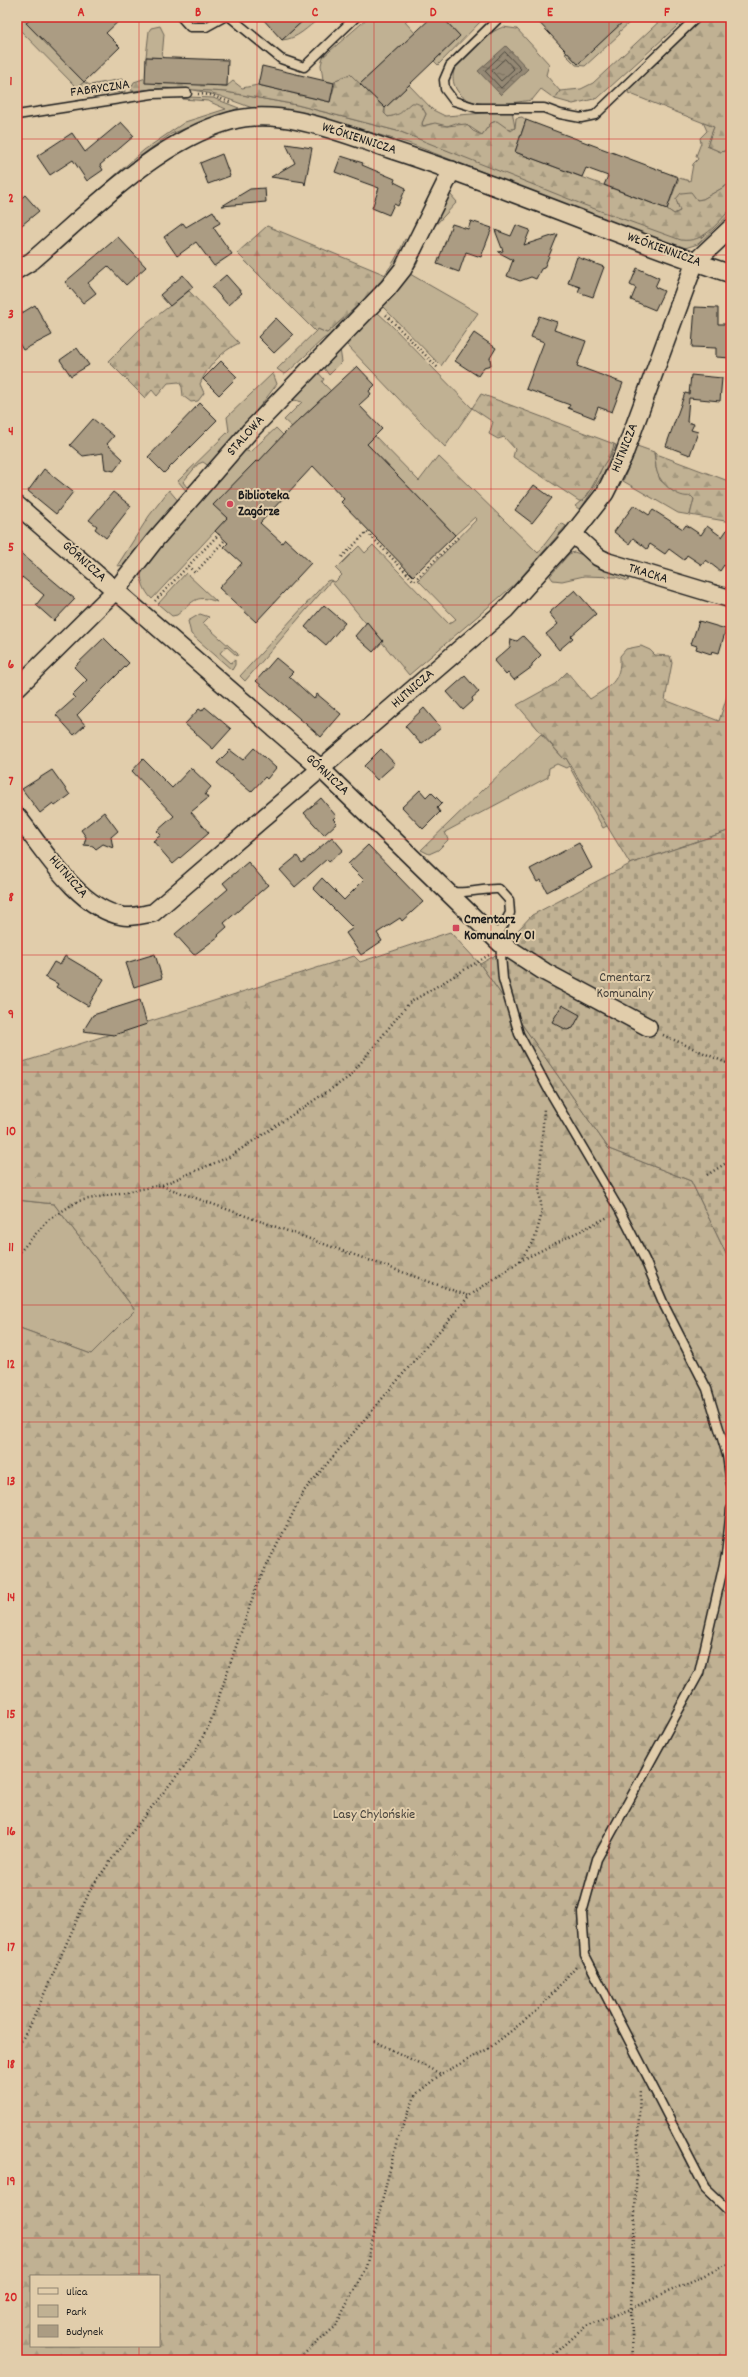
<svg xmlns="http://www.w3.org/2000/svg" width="748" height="2377" viewBox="0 0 748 2377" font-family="Dekko,sans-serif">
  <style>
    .green { fill: #c0b193; stroke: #6e6658 }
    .forest { fill: url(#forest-firs); stroke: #6e6658; fill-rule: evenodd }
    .cemetery { fill: url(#cemetery-stones); stroke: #6e6658 }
    .water { fill: url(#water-ripples); stroke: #655d51 }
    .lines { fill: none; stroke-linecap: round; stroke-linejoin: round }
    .shore { stroke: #4c483f; stroke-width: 1 }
    .building { fill: #ab9c83; stroke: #1c1c1c }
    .lane-casing { stroke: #1c1c1c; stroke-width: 11 }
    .street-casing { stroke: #1c1c1c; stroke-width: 20 }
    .path { stroke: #1c1c1c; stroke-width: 2.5; stroke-dasharray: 1 3; stroke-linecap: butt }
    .lane { stroke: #e1cdab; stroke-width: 8 }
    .street { stroke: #e1cdab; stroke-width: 17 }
    .grid { fill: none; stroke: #d62828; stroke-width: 1; stroke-opacity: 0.55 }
    .poi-dot { fill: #d1495b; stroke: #e1cdab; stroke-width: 1.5 }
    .labels { text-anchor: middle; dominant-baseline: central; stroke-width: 4; stroke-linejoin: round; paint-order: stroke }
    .street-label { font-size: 14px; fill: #1c1c1c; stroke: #e1cdab }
    .poi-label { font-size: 14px; font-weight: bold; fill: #1c1c1c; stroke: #e1cdab; text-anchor: start }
    .park-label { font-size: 14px; fill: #45413a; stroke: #e1cdab }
    .neatline { fill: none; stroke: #d62828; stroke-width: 1.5 }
    .grid-label { font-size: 13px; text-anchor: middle; font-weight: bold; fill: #d62828 }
  </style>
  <defs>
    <pattern id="forest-firs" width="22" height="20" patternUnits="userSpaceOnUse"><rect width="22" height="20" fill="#c0b193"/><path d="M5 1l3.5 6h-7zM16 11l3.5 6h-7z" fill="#a4987e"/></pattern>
    <pattern id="cemetery-stones" width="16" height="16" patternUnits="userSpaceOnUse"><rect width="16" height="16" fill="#c0b193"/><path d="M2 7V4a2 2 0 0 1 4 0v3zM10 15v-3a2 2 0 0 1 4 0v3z" fill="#a4987e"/></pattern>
    <pattern id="water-ripples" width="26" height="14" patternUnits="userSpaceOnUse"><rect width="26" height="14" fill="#958974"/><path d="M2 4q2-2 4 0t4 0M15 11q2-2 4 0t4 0" fill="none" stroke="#796f5e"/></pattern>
  </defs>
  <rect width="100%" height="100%" fill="#e1cdab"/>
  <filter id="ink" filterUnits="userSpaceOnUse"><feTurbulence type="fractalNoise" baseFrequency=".025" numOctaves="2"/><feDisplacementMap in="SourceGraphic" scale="8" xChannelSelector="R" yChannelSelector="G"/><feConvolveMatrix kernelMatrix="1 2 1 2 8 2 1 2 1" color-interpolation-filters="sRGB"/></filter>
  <g filter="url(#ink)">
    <!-- green -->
    <g class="green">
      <polygon points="17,17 21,17 84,82 77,88 17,27"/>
      <path d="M307,17L319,19C307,27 298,39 282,40Z"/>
      <polygon points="369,17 410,17 405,22 415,33 360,84 348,75 336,80 334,83 323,80 321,65 323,57"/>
      <polygon points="442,17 485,17 438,65 434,61 460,36"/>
      <polygon points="628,17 635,17 631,20 633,22 630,22 619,32 620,34 585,66 576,65 565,54 567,52 578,64"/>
      <polygon points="160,26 164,34 162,58 146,57 149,31 151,28"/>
      <path d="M503,27L517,29L549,64L546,75L560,91L555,99L541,89L532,100C509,103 463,113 454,84C450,69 459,62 469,53C479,43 489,32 503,27Z"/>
      <path d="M409,85L433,110L445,116L512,111L515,128L508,130L496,121L491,123L482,135L470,127L456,123L447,126L431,124L423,126L422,123L426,114L421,105L406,107C402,116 394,118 385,116V108Z"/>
      <polygon points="190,89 226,92 297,105 401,132 486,164 701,238 731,209 731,213 698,244 685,248 619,225 408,143 297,112 255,109 220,96"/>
      <polygon points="187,97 213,98 239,108 171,134 139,157 99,193 96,192 144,150 185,122 226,109 208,101 183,99"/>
      <polygon points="703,122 714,127 707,146 721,152 727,150 731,145 731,183 703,199 697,200 694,197 676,199 680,211 674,214 667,209 679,178 690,181 693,164 698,159 696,156 701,143 700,138 707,131"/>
      <polygon points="450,194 457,202 429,232 417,264 410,274 478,313 441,366 381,305"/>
      <path d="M405,239L411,242L396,270L338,331L323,339L287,373L284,374L277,369L318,329L327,333C358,305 389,279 405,239Z"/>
      <polygon points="373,312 377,312 391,325 472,408 445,447 346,344 340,349 342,362 329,375 321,364"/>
      <polygon points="315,369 324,379 322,382 419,481 438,456 538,553 561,523 566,526 515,584 409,675 331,581 245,681 240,676 327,581 330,580 335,582 342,575 336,569 359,546 365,553 373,545 449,624 456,619 418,580 477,519 475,517 455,535 322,398 292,427 284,420 302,402 287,398"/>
      <path d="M273,373L277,384C255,412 235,441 213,469L203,462L198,464L183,482L190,491L187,492L178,481L229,431L227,417Z"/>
      <path d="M276,428L283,435L259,464L256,461L214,505L227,518L152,599C144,591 140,580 141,568L240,449L250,452Z"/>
      <polygon points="614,444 616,445 604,473 580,510 575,506 587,496 596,482 603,465 611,455"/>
      <polygon points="637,446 654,452 656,468 660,480 674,492 691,496 694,499 690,515 678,513 623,481"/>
      <polygon points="169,490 180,503 126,565 117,566 149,516"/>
      <polygon points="574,552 583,555 602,568 629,578 628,581 616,577 584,576 562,581 553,580 550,576 569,554"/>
      <path d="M186,573L217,602C194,593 193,603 177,615L172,616L158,604Z"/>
      <polygon points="200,614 209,617 203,623 238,654 237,656 226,646 220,653 231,663 235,660 235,665 232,670 191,634 188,621"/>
      <polygon points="541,734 564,759 566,758 607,826 603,828 569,766 566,768 557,764 549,768 548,777 445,832 448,840 438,850 429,854 421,850"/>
      <polygon points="17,1200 54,1204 135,1310 91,1354 17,1327"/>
    </g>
    <!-- forest -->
    <g class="forest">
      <polygon points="664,17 687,17 598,98 573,104 555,99 560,91 581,89 593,83"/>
      <polygon points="705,17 731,17 731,145 727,150 721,152 707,146 714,127 628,93 629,89"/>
      <path d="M350,74L385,108L384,113L388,117C405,113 399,113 411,103C420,102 422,107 426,114L422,123L423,126L435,123L447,126L466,124L473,131L482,135L491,123L497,121L511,131L515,128L516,118L522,117L526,120L515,152L667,209L674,214L680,211L676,199L681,193L691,192L697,200L703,199L731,183V209C715,225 704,243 681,240L584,205L401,132L297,105L226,92L165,88L132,91L131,89L134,82L146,78L227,86L233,81L242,88L258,85L330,102L336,80Z"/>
      <polygon points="122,79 125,92 84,95 77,88 84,82 90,85"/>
      <polygon points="267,226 386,275 368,296 327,333 318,329 316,332 237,253"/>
      <path d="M189,291L239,343C222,351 207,367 200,384L204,393L198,401L191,402L183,396L182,387L179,382L168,383L157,396L152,390L145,398L108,361L140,329Z"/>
      <path d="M481,394L614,444C612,454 608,458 603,466C596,478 592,490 582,501H579L513,457L515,449L504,437L498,439L489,434L493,422L472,408Z"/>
      <path d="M654,453L731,482V522L690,515L694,499L691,496C678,499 661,484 657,472C655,466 656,459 654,453Z"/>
      <path d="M641,646L650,650L655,655L670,656L672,663L665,700L719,721L731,684V830L630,864L566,758L564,759L517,705L555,684L567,672L590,699C610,686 621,682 620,656L626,649Z"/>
      <path d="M450,932L480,964L609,1149L691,1181L731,1264V2360H17V1327L91,1354L135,1310L54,1204L17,1200V1064L354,956L360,962ZM31,2276H159V2346H31Z"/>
    </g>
    <!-- cemetery -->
    <polygon class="cemetery" points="731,830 731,1264 691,1181 609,1149 480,964 494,956 532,915 630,864"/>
    <!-- water -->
    <polygon class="water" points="506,46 528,69 501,95 478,71"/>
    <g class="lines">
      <!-- shore -->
      <g class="shore">
        <polygon points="505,52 521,69 501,88 485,71"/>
        <polygon points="505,59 514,69 501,81 492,71"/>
      </g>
    </g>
    <!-- building -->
    <g class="building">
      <polygon points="34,17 123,17 106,33 120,47 84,82 26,23"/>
      <polygon points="261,17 307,17 282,40"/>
      <polygon points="432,17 442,17 460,36 385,108 360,84"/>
      <polygon points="534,17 628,17 578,64"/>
      <polygon points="146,57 228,60 227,86 145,83"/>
      <polygon points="262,66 334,83 330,102 258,85"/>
      <polygon points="526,120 678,177 667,209 604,185 608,176 586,168 582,177 515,152"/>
      <polygon points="121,122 134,136 100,165 103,170 87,181 73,160 50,175 37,156 72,133 85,152"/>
      <polygon points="286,144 312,148 305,185 304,182 271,177 295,163"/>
      <polygon points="222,154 230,176 208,184 200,163"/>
      <polygon points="341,156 363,163 362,165 395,179 394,182 406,188 398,206 394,204 389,215 372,208 379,188 335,172"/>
      <polygon points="265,188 266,202 222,206 250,189"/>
      <polygon points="25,195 39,211 17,229 17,202"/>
      <polygon points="213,211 220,223 213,227 232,254 214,266 196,242 177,256 164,237 183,223 186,227"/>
      <polygon points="471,221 492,228 481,257 466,252 459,272 437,264 452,224 468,229"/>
      <polygon points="516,225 530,230 524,245 558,234 544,268 541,269 536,279 531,277 520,281 507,276 513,260 498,252 503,251 495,230 511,236"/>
      <polygon points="118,237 146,267 126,285 108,266 88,283 96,293 83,303 65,282"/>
      <polygon points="577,257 604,267 593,297 578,292 580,287 568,283"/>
      <polygon points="637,268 659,278 655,287 664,291 655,310 631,300 636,288 630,285"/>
      <polygon points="183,275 193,287 170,306 160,295"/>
      <polygon points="226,275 242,293 228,305 212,287"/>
      <polygon points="35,305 52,335 23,350 17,340 17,316"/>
      <polygon points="695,307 718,308 718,324 731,324 731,358 716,357 716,348 692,347"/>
      <polygon points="539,316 557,322 554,330 586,341 577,366 623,383 612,412 598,407 594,418 568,408 570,405 526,389 544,342 531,337"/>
      <polygon points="276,318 293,335 274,353 258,337"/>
      <polygon points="474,333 496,348 490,358 491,365 484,367 478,376 455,361"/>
      <polygon points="77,348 89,365 71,376 60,360"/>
      <polygon points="221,361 237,377 219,395 203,379"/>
      <polygon points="357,366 375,385 369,391 371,394 359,405 382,429 367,444 455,535 413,576 341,502 344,499 313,466 260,523 282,543 285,539 311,563 256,622 219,588 242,563 224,547 228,543 215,531 227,518 213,505 256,461 258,462 285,433"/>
      <polygon points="691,375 722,378 720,401 689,398 687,422 694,424 691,430 698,432 690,455 666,446 685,393 689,394"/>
      <polygon points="200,403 217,420 164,473 148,457"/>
      <polygon points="93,419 114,436 107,444 123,459 114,471 105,469 103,453 83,456 70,445"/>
      <polygon points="44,469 73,492 56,514 28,491"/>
      <polygon points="534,485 552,498 532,523 515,510"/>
      <polygon points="113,492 131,506 106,538 95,529 97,526 89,520"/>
      <polygon points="634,505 649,515 653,510 683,529 686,525 701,535 707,526 722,537 731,524 731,570 724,565 720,571 706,560 702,565 687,555 684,560 669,549 665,554 650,544 647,549 633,538 629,544 614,532"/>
      <polygon points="17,550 75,599 54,621 36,605 44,595 22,577 17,584"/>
      <polygon points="575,590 596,614 571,636 573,638 559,650 546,634 558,624 549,613"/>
      <polygon points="324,605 345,623 326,645 305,627"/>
      <polygon points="699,621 726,629 719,653 712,651 711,654 696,649 697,646 691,644"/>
      <polygon points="367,622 383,641 373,652 355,636"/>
      <polygon points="523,636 541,655 532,664 532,667 514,680 508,673 506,675 494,661 510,647 511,639 517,641"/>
      <polygon points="104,638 129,663 77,715 85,725 74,735 56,715 75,698 72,695 87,680 74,667"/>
      <polygon points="276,658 293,672 289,676 314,699 317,694 341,714 321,737 256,681"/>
      <polygon points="465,676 479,692 472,698 473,701 463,710 447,692"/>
      <polygon points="205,707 231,729 213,749 185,724 199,709 202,711"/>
      <polygon points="424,708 441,728 421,744 405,726"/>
      <polygon points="254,748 276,768 267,779 265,777 251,792 217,763 230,750 243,760"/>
      <polygon points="381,749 395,764 377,780 364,766"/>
      <polygon points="143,759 172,788 191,768 211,787 205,794 208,798 191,812 209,833 173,864 153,841 161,835 157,831 174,816 132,771"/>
      <polygon points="52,770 70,795 55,806 53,803 40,813 22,789"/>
      <polygon points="420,790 426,797 431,792 442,803 437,808 440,812 423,829 402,807"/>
      <polygon points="321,798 336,816 333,819 337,823 324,835 304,813"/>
      <polygon points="104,812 118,831 111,837 113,848 103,844 96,849 93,846 84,845 86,837 81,830"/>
      <polygon points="332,837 343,850 329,862 327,859 295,887 280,870 297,856 302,863"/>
      <polygon points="579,843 592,868 547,892 541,880 537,882 530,869"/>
      <polygon points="368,845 423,902 402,921 400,918 377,933 382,941 361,955 346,933 353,928 313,888 322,878 344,900 364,880 348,864"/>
      <polygon points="248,862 268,885 224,923 227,927 218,935 219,936 194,955 175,934 228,889 223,883"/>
      <polygon points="155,954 162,978 134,987 126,963"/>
      <polygon points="65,956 104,979 88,1006 56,987 58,984 45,977 54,962 60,965"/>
      <polygon points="140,1000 147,1024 114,1035 83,1031 93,1015"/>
      <polygon points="562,1005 580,1015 573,1028 567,1030 552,1022"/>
    </g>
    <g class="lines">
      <!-- lane casing -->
      <g class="lane-casing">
        <g id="lane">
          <polyline points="181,17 190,27 206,27 224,17"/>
          <polyline points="230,17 281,59 304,67 356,17"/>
          <polyline points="500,17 450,66 444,80 445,89 454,101 477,108 544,108 560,114 581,118 595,115 697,17"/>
          <polyline points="17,115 152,94 187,93"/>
          <path d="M451,892C468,894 483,888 499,889L509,900L510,913L500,931L490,932"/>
          <polyline points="500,944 503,979 519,1034 547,1087 620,1211 645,1260 665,1307 707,1389 727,1455 731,1484"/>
          <polyline points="731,1509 726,1555 699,1673 597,1859 582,1913 585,1955 705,2188 731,2213"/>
        </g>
      </g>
      <!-- street casing -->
      <g class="street-casing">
        <g id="street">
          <path d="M17,270L32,261C89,212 157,141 230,121C282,106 346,135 395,151C509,188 618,237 731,274"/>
          <polyline points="17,505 320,768 500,943 545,972 648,1027"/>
          <polyline points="573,534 598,557 608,562 731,599"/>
          <polyline points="17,688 116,590 155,540 249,432 388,288 403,269 452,170"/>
          <path d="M17,816C44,850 78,908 122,916C132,918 144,914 153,913L505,610L573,534L605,493L623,457L695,262L731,228"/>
        </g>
      </g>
      <!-- path -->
      <g class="path">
        <polyline points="198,94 211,95 232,103"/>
        <polyline points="386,315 439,369"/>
        <polyline points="342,557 367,532 414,581 459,536"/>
        <polyline points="188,566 219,534"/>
        <polyline points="155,601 188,566 195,573 225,540"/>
        <polyline points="663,1035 731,1065"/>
        <polyline points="707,1175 731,1160"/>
        <polyline points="162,1186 469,1296"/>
        <polyline points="17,1255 48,1220 78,1201 162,1185 229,1157 349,1077 409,1003 489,955"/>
        <polyline points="520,1261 535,1238 542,1213 539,1188 544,1108"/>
        <polyline points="374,2041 441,2074 488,2049 538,2010 577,1965"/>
        <polyline points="17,2048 30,2026 91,1888 128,1837 194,1754 210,1723 257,1585 304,1491 469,1296 520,1261 608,1217"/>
        <polyline points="297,2360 335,2327 366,2267 397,2140 416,2094 441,2074"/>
        <polyline points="548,2360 586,2326 631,2309 640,2090"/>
        <polyline points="633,2360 631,2309 731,2263"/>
      </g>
      <!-- lane -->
      <use href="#lane" class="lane"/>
      <!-- street -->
      <use href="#street" class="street"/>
    </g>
  </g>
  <!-- grid -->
  <path class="grid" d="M139,17V2276M257,17V2360M374,17V2360M491,17V2360M609,17V2360M17,139H731M17,255H731M17,372H731M17,489H731M17,605H731M17,722H731M17,839H731M17,955H731M17,1072H731M17,1188H731M17,1305H731M17,1422H731M17,1538H731M17,1655H731M17,1772H731M17,1888H731M17,2005H731M17,2122H731M17,2238H731M139,2346V2360"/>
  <!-- markers -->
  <g class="poi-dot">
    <circle cx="230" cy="504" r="4"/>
    <rect x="452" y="924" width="8" height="8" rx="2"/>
  </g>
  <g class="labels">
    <!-- street labels -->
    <g class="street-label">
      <text transform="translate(100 89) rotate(-8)">FABRYCZNA</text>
      <text transform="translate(359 139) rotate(18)">WŁÓKIENNICZA</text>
      <text transform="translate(664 250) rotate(20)">WŁÓKIENNICZA</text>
      <text transform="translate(246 436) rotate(-48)">STALOWA</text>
      <text transform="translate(625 448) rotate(-68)">HUTNICZA</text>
      <text transform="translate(84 562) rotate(42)">GÓRNICZA</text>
      <text transform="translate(648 574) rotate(17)">TKACKA</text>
      <text transform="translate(413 689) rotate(-41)">HUTNICZA</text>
      <text transform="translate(327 775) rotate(43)">GÓRNICZA</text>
      <text transform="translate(68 877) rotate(49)">HUTNICZA</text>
    </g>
    <!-- poi labels -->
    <g class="poi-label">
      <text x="238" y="496">Biblioteka<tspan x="238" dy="16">Zagórze</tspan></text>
      <text x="464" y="920">Cmentarz<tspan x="464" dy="16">Komunalny 01</tspan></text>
    </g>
    <!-- park labels -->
    <g class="park-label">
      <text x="625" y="978">Cmentarz<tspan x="625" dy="16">Komunalny</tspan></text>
      <text x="374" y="1815">Lasy Chylońskie</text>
    </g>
  </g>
  <!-- margin -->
  <rect width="748" height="2377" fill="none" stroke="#e1cdab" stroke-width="44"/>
  <!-- legend -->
  <rect x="30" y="2275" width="130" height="72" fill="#e1cdab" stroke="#928672"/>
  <rect x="38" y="2288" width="20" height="6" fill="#e1cdab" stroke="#928672"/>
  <text x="66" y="2295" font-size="12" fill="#1c1c1c">Ulica</text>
  <rect x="38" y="2305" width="20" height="12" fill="#c0b193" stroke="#928672"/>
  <text x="66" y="2315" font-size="12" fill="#1c1c1c">Park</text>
  <rect x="38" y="2325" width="20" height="12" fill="#ab9c83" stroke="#928672"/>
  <text x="66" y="2335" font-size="12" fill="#1c1c1c">Budynek</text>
  <rect x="22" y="22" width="704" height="2333" class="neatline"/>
  <g class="grid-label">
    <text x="81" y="16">A</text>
    <text x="198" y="16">B</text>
    <text x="315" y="16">C</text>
    <text x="433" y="16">D</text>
    <text x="550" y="16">E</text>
    <text x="667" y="16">F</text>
    <text x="11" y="85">1</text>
    <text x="11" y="202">2</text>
    <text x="11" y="318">3</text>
    <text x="11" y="435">4</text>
    <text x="11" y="551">5</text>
    <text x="11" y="668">6</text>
    <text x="11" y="785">7</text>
    <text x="11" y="901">8</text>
    <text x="11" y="1018">9</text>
    <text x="11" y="1135">10</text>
    <text x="11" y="1251">11</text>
    <text x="11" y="1368">12</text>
    <text x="11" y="1485">13</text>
    <text x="11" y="1601">14</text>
    <text x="11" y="1718">15</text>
    <text x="11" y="1835">16</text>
    <text x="11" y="1951">17</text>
    <text x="11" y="2068">18</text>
    <text x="11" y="2185">19</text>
    <text x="11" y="2301">20</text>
  </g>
</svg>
